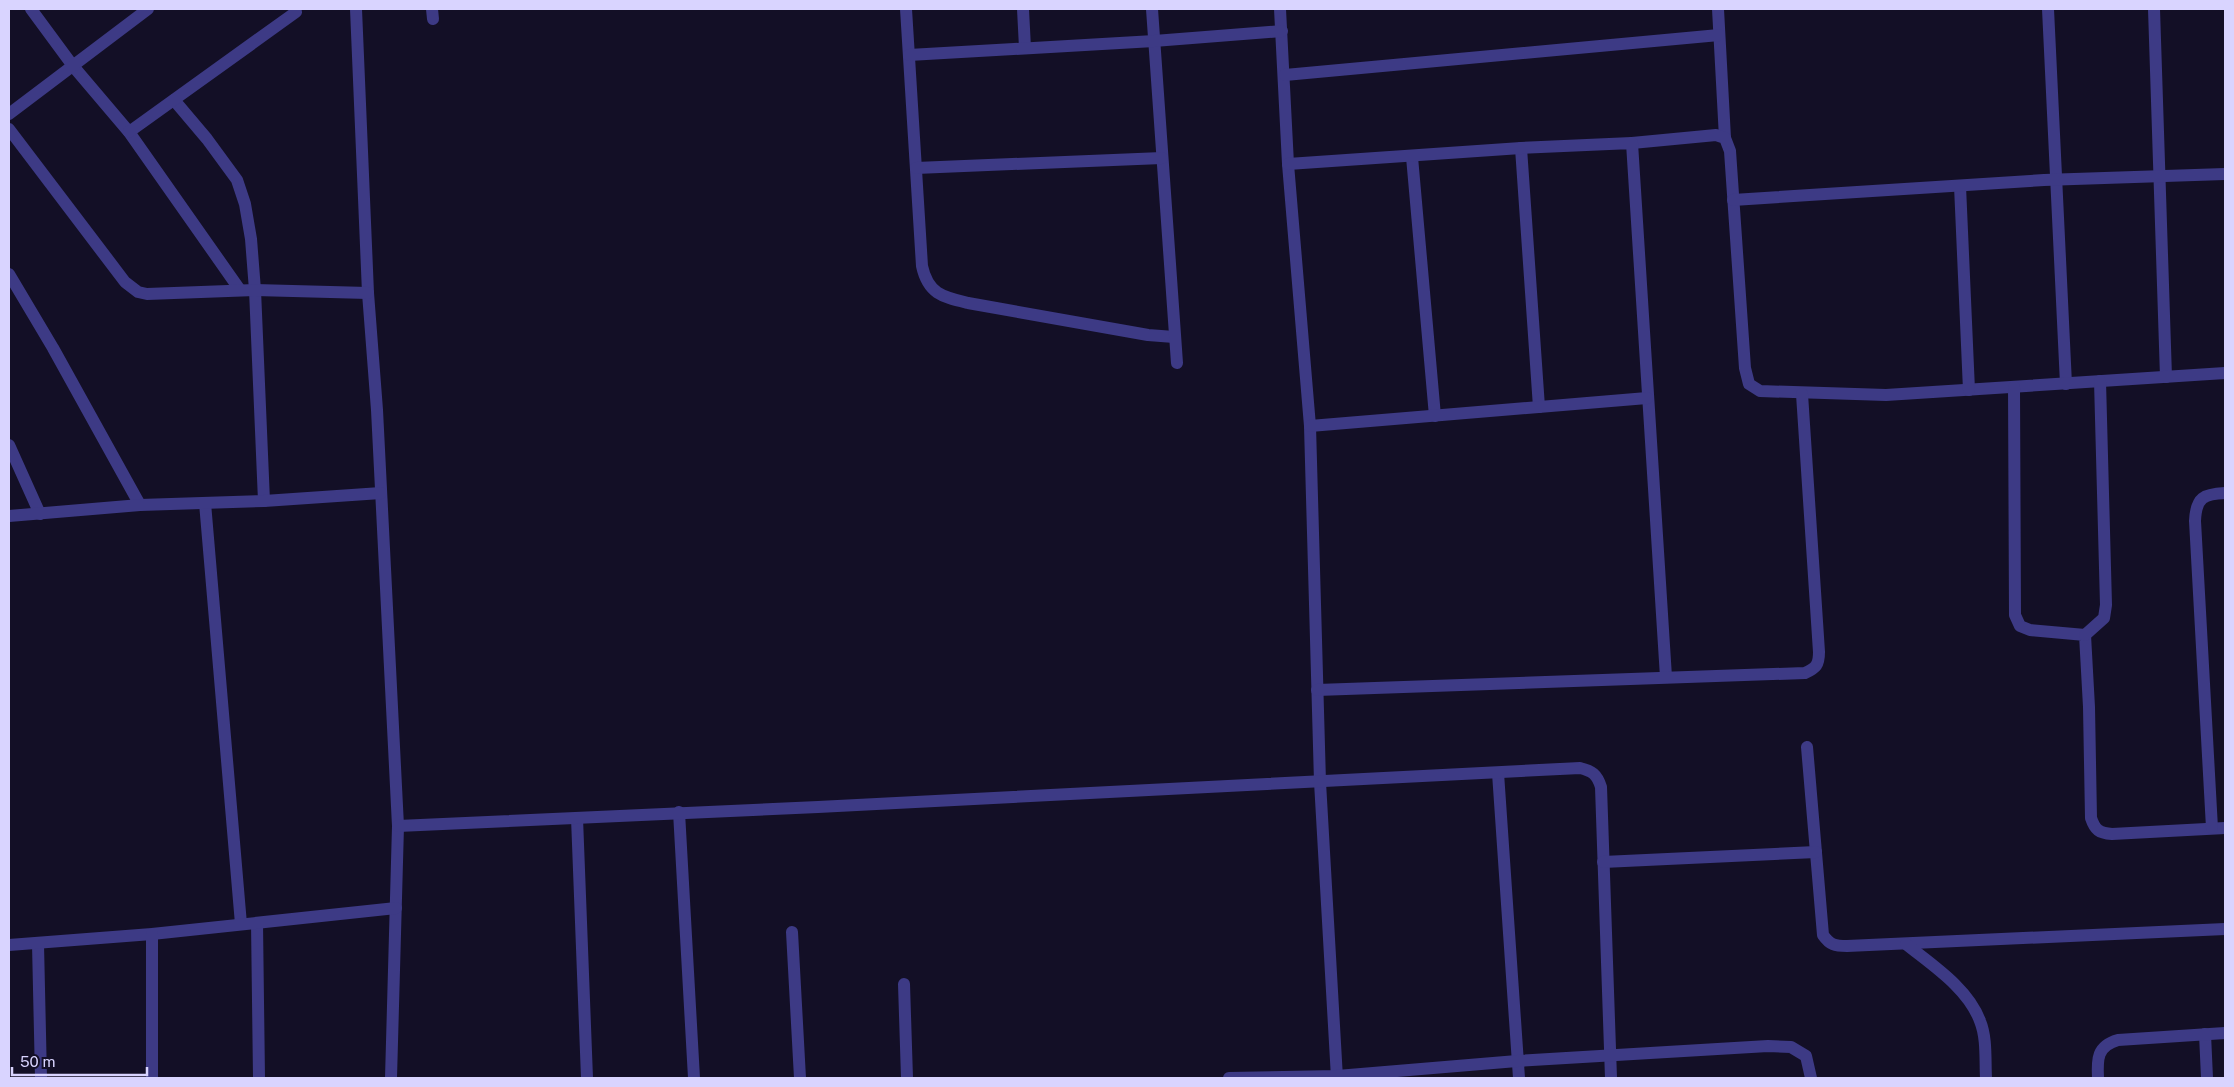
<svg xmlns="http://www.w3.org/2000/svg" width="2234" height="1087" viewBox="0 0 2234 1087" font-family="'Public Sans',sans-serif">
  <style>
    .lines { fill: none; stroke-linecap: round; stroke-linejoin: round }
    .minor { stroke: #3d3a85; stroke-width: 12 }
  </style>
  <rect width="100%" height="100%" fill="#130f26"/>
  <g class="lines">
    <!-- minor -->
    <g class="minor">
      <polyline points="31,9 73,66 129,132 240,290"/>
      <polyline points="356,9 368,293 377,410 398,826 391,1078"/>
      <polyline points="432,9 433,19"/>
      <path d="M906,9L922,266C928,294 943,297 968,303L1148,335L1174,337"/>
      <polyline points="1023,9 1025,48"/>
      <polyline points="1152,9 1177,363"/>
      <polyline points="1280,9 1288,164 1310,426 1320,782 1337,1078"/>
      <polyline points="1718,9 1725,138"/>
      <polyline points="2048,9 2066,384"/>
      <polyline points="2154,9 2166,377"/>
      <polyline points="909,55 1154,41 1282,31"/>
      <polyline points="1285,75 1719,35"/>
      <polyline points="174,100 207,139 237,180 245,204 251,239 255,290 264,501"/>
      <polyline points="9,114 148,9"/>
      <polyline points="9,129 125,282 138,292 147,294 255,290 368,293"/>
      <polyline points="129,132 296,12"/>
      <polyline points="1632,143 1716,135 1725,138 1730,151 1745,368 1749,384 1760,391 1886,395 2225,373"/>
      <polyline points="1521,148 1539,407"/>
      <polyline points="1412,157 1435,416"/>
      <polyline points="1288,164 1521,148 1632,143 1666,677"/>
      <polyline points="916,168 1162,158"/>
      <polyline points="1960,186 1969,390"/>
      <polyline points="1733,200 2044,180 2225,174"/>
      <polyline points="9,274 53,348 140,505"/>
      <path d="M2014,387L2015,615L2020,626L2030,630L2085,635L2089,707L2091,818C2095,830 2099,833 2112,834L2225,828"/>
      <polyline points="1310,426 1647,398"/>
      <polyline points="9,445 40,514"/>
      <polyline points="205,503 241,924"/>
      <polyline points="9,516 140,505 264,501 381,493"/>
      <polyline points="2085,635 2104,618 2106,605 2100,381"/>
      <path d="M1317,690L1805,673C1816,668 1819,665 1819,652L1802,394"/>
      <path d="M1807,747L1823,935C1830,945 1835,946 1847,946L2225,929"/>
      <polyline points="1498,773 1519,1078"/>
      <polyline points="679,812 694,1078"/>
      <polyline points="577,818 587,1078"/>
      <path d="M398,826L818,807L1580,768C1592,771 1597,774 1601,787L1611,1078"/>
      <path d="M2212,828L2195,521C2196,497 2204,494 2225,493"/>
      <polyline points="1603,862 1816,852"/>
      <polyline points="257,923 259,1078"/>
      <polyline points="792,932 800,1078"/>
      <polyline points="38,944 41,1078"/>
      <path d="M1906,944C1932,965 1968,988 1980,1021C1987,1038 1985,1060 1986,1078"/>
      <polyline points="9,945 152,934 396,908"/>
      <polyline points="904,984 907,1078"/>
      <polyline points="2205,1034 2207,1078"/>
      <polyline points="152,1078 152,934"/>
      <polyline points="1229,1078 1337,1076 1517,1061 1768,1046 1791,1047 1806,1056 1811,1078"/>
      <path d="M2098,1078C2097,1059 2097,1046 2118,1040L2225,1033"/>
    </g>
  </g>
  <!-- border -->
  <rect width="2234" height="1087" fill="none" stroke="#d9d4ff" stroke-width="20"/>
  <!-- scale -->
  <path d="M12 1067v8h135v-8" fill="none" stroke="#d9d4ff" stroke-width="2.5"/>
  <text x="20" y="1067" font-size="15" fill="#d9d4ff" stroke="#130f26" stroke-width="4" paint-order="stroke">50 m</text>
</svg>
